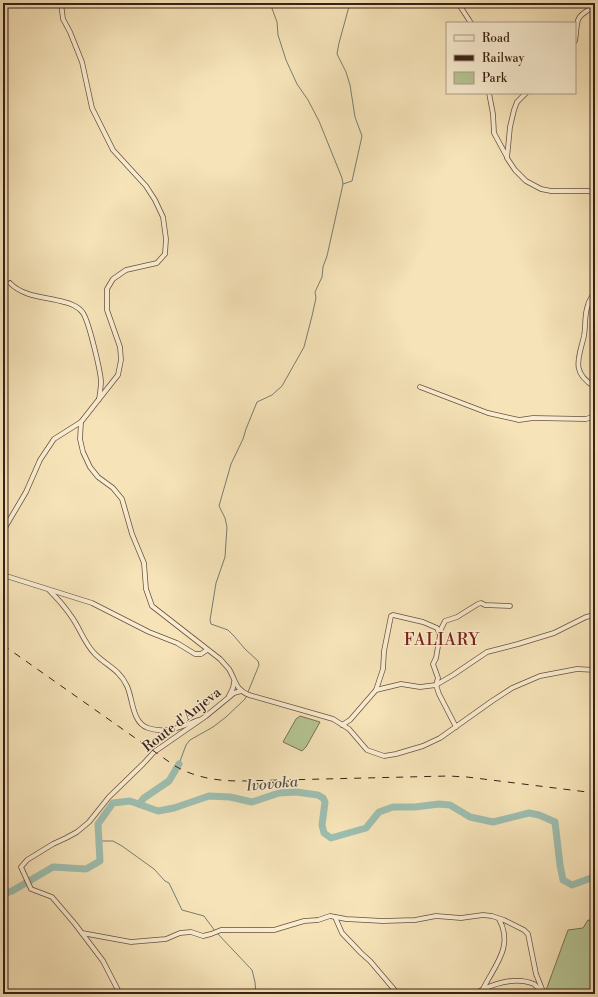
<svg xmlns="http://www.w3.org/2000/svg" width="598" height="997" viewBox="0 0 598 997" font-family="'Libre Bodoni',serif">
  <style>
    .green { fill: #b6c594; stroke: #787254 }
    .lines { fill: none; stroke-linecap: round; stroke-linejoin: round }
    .stream { stroke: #767e72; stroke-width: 1 }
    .river { stroke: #9dbeb0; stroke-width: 7 }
    .minor-casing { stroke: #6a503e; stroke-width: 5.5 }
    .minor { stroke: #f9edd1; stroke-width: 4 }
    .rail { stroke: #3b1f15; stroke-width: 1; stroke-dasharray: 7 7; stroke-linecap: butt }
    .labels { text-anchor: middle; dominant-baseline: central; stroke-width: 3; stroke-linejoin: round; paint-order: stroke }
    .street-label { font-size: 14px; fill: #3b1f15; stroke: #f9edd1 }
    .water-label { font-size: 15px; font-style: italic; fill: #584f44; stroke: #f9edd1 }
    .quarter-label { font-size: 16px; letter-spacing: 1px; fill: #7a1f14; stroke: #f9edd1 }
  </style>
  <rect width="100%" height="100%" fill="#f6e3b8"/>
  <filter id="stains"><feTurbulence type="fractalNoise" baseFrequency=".005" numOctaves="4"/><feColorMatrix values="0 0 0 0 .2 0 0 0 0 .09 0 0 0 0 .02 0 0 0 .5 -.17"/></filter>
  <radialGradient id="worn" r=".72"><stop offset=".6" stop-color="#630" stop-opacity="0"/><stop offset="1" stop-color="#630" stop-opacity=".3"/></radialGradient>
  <!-- green -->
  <g class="green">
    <polygon points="300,716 320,722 306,747 302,751 283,742 296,719"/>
    <polygon points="588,920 595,921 595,987 588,994 547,994 545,993 568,930 583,928"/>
  </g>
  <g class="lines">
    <!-- stream -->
    <g class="stream">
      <polyline points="343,184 352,181 362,136 355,117 350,85 346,72 337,54 339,43 350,3"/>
      <polyline points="248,692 259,665 258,661 245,649 234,636 228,630 211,624 210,620 216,583 225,557 227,527 225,518 219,506 231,464 243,439 246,429 257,402 272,395 282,386 304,347 312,316 316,298 315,292 322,277 323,267 327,256 343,184 342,178 319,121 308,100 297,84 286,60 278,35 277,22 270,3"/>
      <polyline points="179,764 186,745 190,740 213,727 226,717 245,699 247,695"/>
      <polyline points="99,841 113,841 122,846 154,869 165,881 169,883 182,910 204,916 215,931"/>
      <polyline points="217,933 252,970 255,982 256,994"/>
    </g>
    <!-- river -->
    <g class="river">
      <polyline points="139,804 144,798 169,781 179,764"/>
      <polyline points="595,833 594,836 595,839"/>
      <polyline points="3,894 12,891 53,867 86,869 100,861 98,824 113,803 130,801 158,811 174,808 209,796 230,797 252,802 279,793 296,792 318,795 323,798 325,802 322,825 324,833 331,838 366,828 379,812 393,807 415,807 439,804 450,805 470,817 493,822 529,813 539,815 555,822 560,865 563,880 572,885 591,878 595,878"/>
    </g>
    <!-- minor casing -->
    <g class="minor-casing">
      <g id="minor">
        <path d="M61,3L63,19L70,32L82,62L92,108L113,150L146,186L155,200L163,217L166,239L165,254L157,263L126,270L113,279L107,289V310L120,347L121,360L118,375L81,422L80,439L83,452L90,467L98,477L113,488L122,499L132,534L144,563L146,589L152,606L220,659C223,662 226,666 229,669C236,681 235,689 249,695L333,719L349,729L367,750L384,756L396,754L423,746L440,738L492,701L512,688L540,676L577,669L595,670"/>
        <polyline points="458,3 471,23"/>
        <path d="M575,41C579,19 572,19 595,6"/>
        <polyline points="489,93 493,114 494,133 507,157"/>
        <polyline points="526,93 517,102 514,110 510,127 507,158 515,170 526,181 541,189 551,191 588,191 592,192 595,195"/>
        <path d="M10,283C23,297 47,297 64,302C70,303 79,307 83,313C89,322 100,369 101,381C101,387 100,393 99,399"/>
        <path d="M595,291C593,296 589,300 588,305C584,315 586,325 584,336C579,358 570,372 595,387"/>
        <polyline points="420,387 488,413 519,420 533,418 586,419 595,416"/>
        <polyline points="3,531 26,492 40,460 54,439 81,422"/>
        <polyline points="3,575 92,603 149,632 177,643 195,654 201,654 207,650"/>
        <path d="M49,590C57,598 65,607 71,616C80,628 84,643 95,654C107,666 119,669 127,686C133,699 132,723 148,728C165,734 182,727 198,720"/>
        <polyline points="376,690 383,669 384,651 391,616 393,615 423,622 437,628 440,635"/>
        <polyline points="229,696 233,688 234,682"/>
        <polyline points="342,725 350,720 376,690 401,684 420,687 436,685 453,675 487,652 518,644 554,633 586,617 595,615"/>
        <polyline points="456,727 439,694 436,685 438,678 433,664 436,658 441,629 445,621 457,617 478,604 481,603 485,605 510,606"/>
        <polyline points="335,917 342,933 361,953 370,961 398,994"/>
        <polyline points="82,933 131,942 166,939 180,933 191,932 203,936 211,934 221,930 274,930 304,921 318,920 330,916 346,919 383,921 415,920 436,916 461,918 483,915 492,916 504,920 524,930 528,934 536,974 544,994"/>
        <path d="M483,989C495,965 514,946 499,919"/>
        <polyline points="120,994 103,961 75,924 52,897 31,889 21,867 27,860 53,844 66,838 77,832 89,822 109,797 143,764 154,752 206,716 234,693 241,691"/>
        <path d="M475,994C491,984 515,976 534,984C536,986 539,989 541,991"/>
      </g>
    </g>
    <!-- minor -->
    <use href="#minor" class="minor"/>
    <!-- rail -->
    <path class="rail" d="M3,645L175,766C196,778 218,781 241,781L448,776L467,777L595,793"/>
  </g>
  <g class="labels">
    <!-- street labels -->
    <g class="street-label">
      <text transform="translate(182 720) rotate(-38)">Route d'Anjeva</text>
    </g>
    <!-- water labels -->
    <g class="water-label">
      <text transform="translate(272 784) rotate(-5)">Ivovoka</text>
    </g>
    <!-- quarter labels -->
    <g class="quarter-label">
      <text x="442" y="640">FALIARY</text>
    </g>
  </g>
  <!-- margin -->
  <rect width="598" height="997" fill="none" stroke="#f6e3b8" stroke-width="16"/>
  <rect x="4" y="4" width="590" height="989" fill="none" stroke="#3b1f15" stroke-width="2"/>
  <rect x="8" y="8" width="582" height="981" fill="none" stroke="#3b1f15"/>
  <!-- legend -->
  <rect x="446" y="22" width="130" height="72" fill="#f9edd1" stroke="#ad9b86"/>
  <rect x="454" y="35" width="20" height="6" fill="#f9edd1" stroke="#ad9b86"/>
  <text x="482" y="42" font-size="12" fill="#3b1f15">Road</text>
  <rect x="454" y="55" width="20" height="6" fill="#3b1f15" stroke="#ad9b86"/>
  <text x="482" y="62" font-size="12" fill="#3b1f15">Railway</text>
  <rect x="454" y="72" width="20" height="12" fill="#b6c594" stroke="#ad9b86"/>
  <text x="482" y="82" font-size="12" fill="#3b1f15">Park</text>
  <rect width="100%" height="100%" filter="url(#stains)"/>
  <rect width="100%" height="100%" fill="url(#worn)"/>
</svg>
